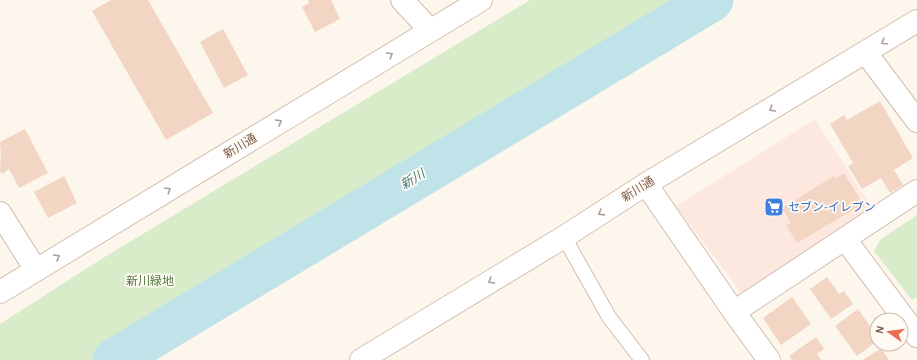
<svg xmlns="http://www.w3.org/2000/svg" width="917" height="360" viewBox="0 0 917 360" font-family="'Alegreya Sans','Noto Sans JP',sans-serif">
  <style>
    .commercial { fill: #fde8e0 }
    .green { fill: #d8ecc9 }
    .lines { fill: none; stroke-linecap: round; stroke-linejoin: round }
    .river { stroke: #bfe3e8; stroke-width: 43 }
    .building { fill: #f3d5c3 }
    .lane-casing { stroke: #d1beb0; stroke-width: 16 }
    .street-casing { stroke: #d1beb0; stroke-width: 24 }
    .secondary-casing { stroke: #d6c0b0; stroke-width: 24 }
    .lane { stroke: #fff; stroke-width: 14 }
    .street { stroke: #fff; stroke-width: 22 }
    .secondary { stroke: #fff; stroke-width: 22 }
    .oneway { stroke: #af9d94 }
    .labels { text-anchor: middle; dominant-baseline: central; stroke-width: 3.5; stroke-linejoin: round; paint-order: stroke }
    .street-label { font-size: 12px; fill: #7a5c4d; stroke: #fffaf3 }
    .shop-label { font-size: 12px; fill: #366cbe; stroke: #fffaf3; text-anchor: start }
    .park-label { font-size: 12px; fill: #537a41; stroke: #fffaf3 }
    .water-label { font-size: 13px; font-style: italic; fill: #437c86; stroke: #fffaf3 }
  </style>
  <rect width="100%" height="100%" fill="#fdf6ec"/>
  <!-- commercial -->
  <polygon class="commercial" points="815,119 872,208 742,294 676,206"/>
  <!-- green -->
  <g class="green">
    <polygon points="530,0 696,0 102,360 0,360 0,324 103,258"/>
    <polygon points="917,215 917,297 912,300 874,251 881,239"/>
  </g>
  <g class="lines">
    <!-- river -->
    <polyline class="river" points="114,360 712,0"/>
  </g>
  <!-- building -->
  <g class="building">
    <polygon points="111,0 148,0 213,113 166,140 92,11"/>
    <polygon points="308,0 331,0 340,19 315,32 302,7 309,3"/>
    <polygon points="223,29 248,75 224,88 200,42"/>
    <polygon points="880,101 913,158 894,170 903,185 890,193 881,178 862,189 848,166 853,163 830,124 844,115 847,120"/>
    <polygon points="25,129 48,173 19,188 9,169 2,174 0,171 1,154 0,142"/>
    <polygon points="844,173 863,204 797,243 786,225 791,223 782,208 834,176 836,178"/>
    <polygon points="64,176 77,203 48,218 34,192"/>
    <polygon points="827,277 839,294 844,291 853,304 831,319 810,289"/>
    <polygon points="792,297 811,324 781,345 763,318"/>
    <polygon points="858,309 877,336 877,341 857,356 835,326"/>
    <polygon points="816,337 824,349 817,354 821,360 792,360 789,356"/>
    <polygon points="881,348 889,360 863,360"/>
  </g>
  <g class="lines">
    <!-- lane casing -->
    <g class="lane-casing">
      <polyline id="lane" points="564,237 609,317 642,360"/>
    </g>
    <!-- street casing -->
    <g class="street-casing">
      <g id="street">
        <polyline points="402,0 430,30"/>
        <polyline points="866,53 917,121"/>
        <polyline points="646,184 734,312 769,360"/>
        <polyline points="0,213 36,270"/>
        <polyline points="845,239 917,336"/>
        <polyline points="734,312 917,191"/>
      </g>
    </g>
    <!-- secondary casing -->
    <g class="secondary-casing">
      <g id="secondary">
        <polyline points="0,292 481,0"/>
        <polyline points="361,360 564,237 646,184 917,21"/>
      </g>
    </g>
    <!-- lane -->
    <use href="#lane" class="lane"/>
    <!-- street -->
    <use href="#street" class="street"/>
    <!-- secondary -->
    <use href="#secondary" class="secondary"/>
  </g>
  <!-- one-way arrows -->
  <defs><path id="oneway-chevron" d="M-2-3.5L2.5 0L-2 3.5" fill="none" stroke-width="1.6" stroke-linecap="round" stroke-linejoin="round"/></defs>
  <g class="oneway">
    <use href="#oneway-chevron" transform="translate(884 42) rotate(149)"/>
    <use href="#oneway-chevron" transform="translate(390 55) rotate(-31)"/>
    <use href="#oneway-chevron" transform="translate(772 109) rotate(149)"/>
    <use href="#oneway-chevron" transform="translate(279 122) rotate(-31)"/>
    <use href="#oneway-chevron" transform="translate(168 190) rotate(-31)"/>
    <use href="#oneway-chevron" transform="translate(601 213) rotate(148)"/>
    <use href="#oneway-chevron" transform="translate(57 257) rotate(-31)"/>
    <use href="#oneway-chevron" transform="translate(491 281) rotate(149)"/>
  </g>
  <!-- icons -->
  <defs>
    <g id="supermarket-square" transform="scale(1)"><rect x="-9" y="-9" width="18" height="18" rx="4" fill="#3f7fe0" stroke="#fffaf3"/><path d="M-6-5.5h2.5l.6 2H6L4.5 2H-2.5L-4.4-4H-6ZM-1.5 3.2a1.3 1.3 0 1 0 .1 0ZM3 3.2a1.3 1.3 0 1 0 .1 0Z" fill="#fff"/></g>
  </defs>
  <g fill-rule="evenodd">
    <use href="#supermarket-square" x="774" y="207"/>
  </g>
  <g class="labels">
    <!-- street labels -->
    <g class="street-label">
      <text transform="translate(240 146) rotate(-31)">新川通</text>
      <text transform="translate(638 189) rotate(-32)">新川通</text>
    </g>
    <!-- shop labels -->
    <g class="shop-label">
      <text x="788" y="207">セブン-イレブン</text>
    </g>
    <!-- park labels -->
    <g class="park-label">
      <text x="150" y="281">新川緑地</text>
    </g>
    <!-- water labels -->
    <g class="water-label">
      <text transform="translate(413 180) rotate(-31)">新川</text>
    </g>
  </g>
  <!-- north arrow -->
  <g transform="translate(889 332) rotate(284)"><circle r="19" fill="#fffaf3" stroke="#cabbb1"/>
  <path d="M0-3L7 15L0 10L-7 15Z" fill="#e76f51"/>
  <text y="-6" font-size="11" font-weight="bold" text-anchor="middle" fill="#7a5c4d">N</text>
  </g>
</svg>
